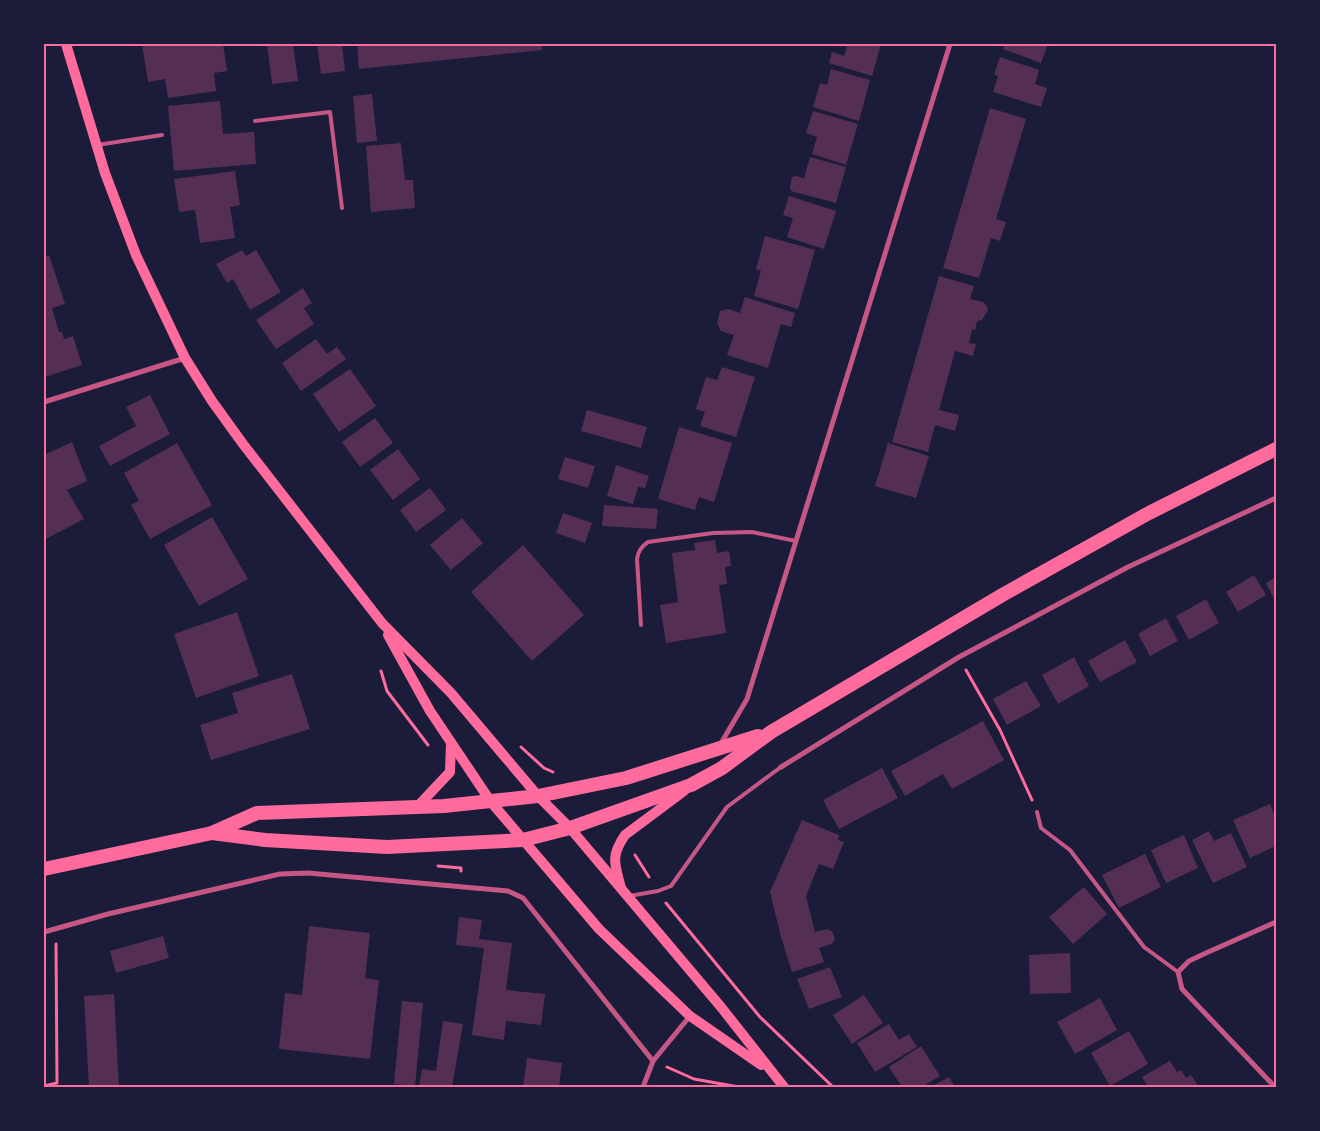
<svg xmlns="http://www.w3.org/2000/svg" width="1320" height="1131" viewBox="0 0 1320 1131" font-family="'Titillium Web',sans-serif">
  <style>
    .building { fill: #542f53 }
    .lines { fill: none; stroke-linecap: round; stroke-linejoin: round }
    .path { stroke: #ff6b9d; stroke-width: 3 }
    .service { stroke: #c65784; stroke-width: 4 }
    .minor { stroke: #c65784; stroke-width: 5 }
    .secondary { stroke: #ff6b9d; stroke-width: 10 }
    .trunk { stroke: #ff6b9d; stroke-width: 14 }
    .neatline { fill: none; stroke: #ff6b9d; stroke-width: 2 }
  </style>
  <rect width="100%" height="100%" fill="#1b1b3a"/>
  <!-- building -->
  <g class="building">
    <polygon points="142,44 223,44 227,71 214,73 216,91 168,98 165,79 148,82"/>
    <polygon points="267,44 293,44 298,81 272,84"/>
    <polygon points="317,44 342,44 345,71 321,74"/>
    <polygon points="357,44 542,44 542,50 359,69"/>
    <polygon points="838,44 881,44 872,76 829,63 832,52 844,56 847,47"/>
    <polygon points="1005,44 1048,44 1041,63 1003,49"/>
    <polygon points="1000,57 1039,70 1035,84 1047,88 1041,107 993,92 998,76 994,75"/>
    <polygon points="831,69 870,80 859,121 813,107 820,83 827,85"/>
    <polygon points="372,94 377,141 357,143 353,96"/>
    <polygon points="220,101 223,134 254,132 256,164 174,171 168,106"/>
    <polygon points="990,108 1026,119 996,219 1006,222 1000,241 991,238 979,278 943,268"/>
    <polygon points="813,111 858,124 846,165 812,154 817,137 806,133"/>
    <polygon points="401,143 405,180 413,180 415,208 371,212 366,146"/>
    <polygon points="810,157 846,167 836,203 791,191 790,187 792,177 795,176 804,178"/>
    <polygon points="235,171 240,205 230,207 235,238 200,243 195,210 179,212 174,179"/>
    <polygon points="789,196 836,211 824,249 787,237 793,218 783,215"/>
    <polygon points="765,236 815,250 798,309 754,296 761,271 756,269"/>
    <polygon points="242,250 246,256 256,250 281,292 250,310 233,279 227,283 216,264"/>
    <polygon points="49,255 65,304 52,308 59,332 62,332 64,339 73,336 82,365 45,377 44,372 44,257"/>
    <polygon points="939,276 974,286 970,299 983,302 987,306 988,310 982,320 977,321 975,330 972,329 969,343 976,344 973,356 955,351 939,410 959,415 955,431 935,425 928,452 892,442"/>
    <polygon points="303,288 312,303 304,308 314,324 276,349 256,320"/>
    <polygon points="745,297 795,313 791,327 781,324 768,368 727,355 734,335 721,331 717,323 720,311 728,309 740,313"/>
    <polygon points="316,339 327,354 337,347 346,359 301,391 282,363"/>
    <polygon points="722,367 755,377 736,437 700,426 705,412 696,409 706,377 717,380"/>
    <polygon points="350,369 376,406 339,432 313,394"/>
    <polygon points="150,395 170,434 110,466 99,446 136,426 126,407"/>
    <polygon points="587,410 647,427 641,448 581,431"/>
    <polygon points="375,418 393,443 360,467 342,442"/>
    <polygon points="679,427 732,443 714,502 699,497 695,510 658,499"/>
    <polygon points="72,442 87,481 67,490 84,519 44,540 44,455"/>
    <polygon points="177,443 212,505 150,539 131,505 139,501 124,473"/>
    <polygon points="888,443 929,456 916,498 875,486"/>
    <polygon points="398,449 420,479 393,500 370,470"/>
    <polygon points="565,457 595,466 588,488 558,479"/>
    <polygon points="616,465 649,476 645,488 638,487 633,504 607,496"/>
    <polygon points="430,488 446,510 416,532 400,510"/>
    <polygon points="604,505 658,509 656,529 602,526"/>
    <polygon points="563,513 592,523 585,543 556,533"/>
    <polygon points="212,517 248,579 199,606 164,545"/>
    <polygon points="462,518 483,543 451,570 430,545"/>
    <polygon points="715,540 717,553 729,551 731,566 725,567 727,584 719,585 726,633 666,643 660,605 678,602 672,553 695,550 694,543"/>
    <polygon points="523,545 584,615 532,661 471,592"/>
    <polygon points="1254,575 1266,595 1238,612 1226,592"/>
    <polygon points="1276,577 1276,603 1266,583"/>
    <polygon points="1206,599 1219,623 1189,640 1176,616"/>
    <polygon points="237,612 259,676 196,698 174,634"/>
    <polygon points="1166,618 1178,641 1150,656 1138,634"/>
    <polygon points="1125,640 1137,662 1100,682 1088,661"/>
    <polygon points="1074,657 1089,686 1058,704 1042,675"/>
    <polygon points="292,674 310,729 211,760 200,725 238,713 232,693"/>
    <polygon points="1026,681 1041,706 1007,725 993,699"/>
    <polygon points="983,721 1004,760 952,789 943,774 905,796 891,771"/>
    <polygon points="882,768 898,798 839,829 823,800"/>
    <polygon points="1270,804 1276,819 1276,846 1250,858 1233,820"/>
    <polygon points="802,820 839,835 838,840 844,842 833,869 819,864 806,896 815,932 827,929 832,931 835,939 832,944 819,948 824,962 792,972 781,937 770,892"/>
    <polygon points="1209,831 1214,841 1231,833 1247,867 1213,883 1192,840"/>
    <polygon points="1184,835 1198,868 1166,883 1151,850"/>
    <polygon points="1145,854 1161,887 1119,908 1102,875"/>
    <polygon points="1084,887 1107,914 1073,944 1049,917"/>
    <polygon points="459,917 482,920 479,939 512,943 506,990 545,994 541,1025 506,1021 504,1040 472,1035 484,948 456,945"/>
    <polygon points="309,926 370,933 365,978 379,980 370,1059 279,1049 285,993 302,995"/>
    <polygon points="163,936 169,958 116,973 110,951"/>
    <polygon points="1070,953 1071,993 1030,994 1029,955"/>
    <polygon points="830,967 842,997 809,1009 797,979"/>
    <polygon points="114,994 119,1087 89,1087 84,996"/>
    <polygon points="864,995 883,1023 852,1044 833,1015"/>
    <polygon points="1100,998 1117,1030 1075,1054 1057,1022"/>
    <polygon points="402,1001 423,1003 415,1086 394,1084"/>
    <polygon points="443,1021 463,1024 452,1087 419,1087 422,1069 436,1071"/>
    <polygon points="889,1024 899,1040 909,1034 917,1047 875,1072 857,1043"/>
    <polygon points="1129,1031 1148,1064 1110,1086 1091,1053"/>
    <polygon points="921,1046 940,1076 922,1087 902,1087 889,1067"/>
    <polygon points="527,1058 562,1063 559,1087 523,1087"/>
    <polygon points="1170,1061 1177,1072 1181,1070 1186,1078 1191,1075 1198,1086 1195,1087 1148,1087 1142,1077"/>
    <polygon points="949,1077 955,1087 931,1087"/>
  </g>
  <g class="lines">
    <!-- path -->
    <g class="path">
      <polyline points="966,670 1000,730 1032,800"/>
      <polyline points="381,671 387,691 428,745"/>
      <polyline points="521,747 544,768 553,772"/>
      <polyline points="635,855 649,877"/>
      <polyline points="438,866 461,868 461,871"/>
      <polyline points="666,903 760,1017 833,1087"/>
      <polyline points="667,1067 694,1079 739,1087"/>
      <polyline points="44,1086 57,1083 56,944"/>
    </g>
    <!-- service -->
    <g class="service">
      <polyline points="255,121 330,112 342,208"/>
      <polyline points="97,145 162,135"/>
      <path d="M641,625L637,559C638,551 642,546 648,542L713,533L752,532L796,541"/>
      <polyline points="1037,812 1041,828 1070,850 1144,947 1178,972"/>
      <polyline points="629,896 658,891 671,886 727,807 781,767"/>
    </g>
    <!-- minor -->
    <g class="minor">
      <polyline points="44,402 185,358"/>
      <polyline points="720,745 747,699 950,44"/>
      <polyline points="781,767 959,657 1128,567 1276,498"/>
      <polyline points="44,932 108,914 280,874 308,873 508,891 523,898 653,1061"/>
      <polyline points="643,1087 653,1061 690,1016"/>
      <polyline points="1275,1087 1182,989 1178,972 1189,961 1206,953 1276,922"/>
    </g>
    <!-- secondary -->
    <g class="secondary">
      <polyline points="66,44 105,173 136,255 185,358 212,401 243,444 382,623 451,693 538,796 570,828 721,1007 784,1087"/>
      <polyline points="388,635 430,711 491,802 599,929 690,1016 761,1065"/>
      <polyline points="418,806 450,772 451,743"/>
      <path d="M621,888C615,864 610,857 625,835L684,791"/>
    </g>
    <!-- trunk -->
    <g class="trunk">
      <polyline points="212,833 265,840 387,847 523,840 570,828 691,785 722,768 771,732 1004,594 1149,513 1276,449"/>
      <polyline points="44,869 212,833 257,813 444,806 538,796 626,778 758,736"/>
    </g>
  </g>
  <!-- border -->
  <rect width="1320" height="1131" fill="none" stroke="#1b1b3a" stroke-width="90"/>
  <rect x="45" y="45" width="1230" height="1041" class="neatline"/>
</svg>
